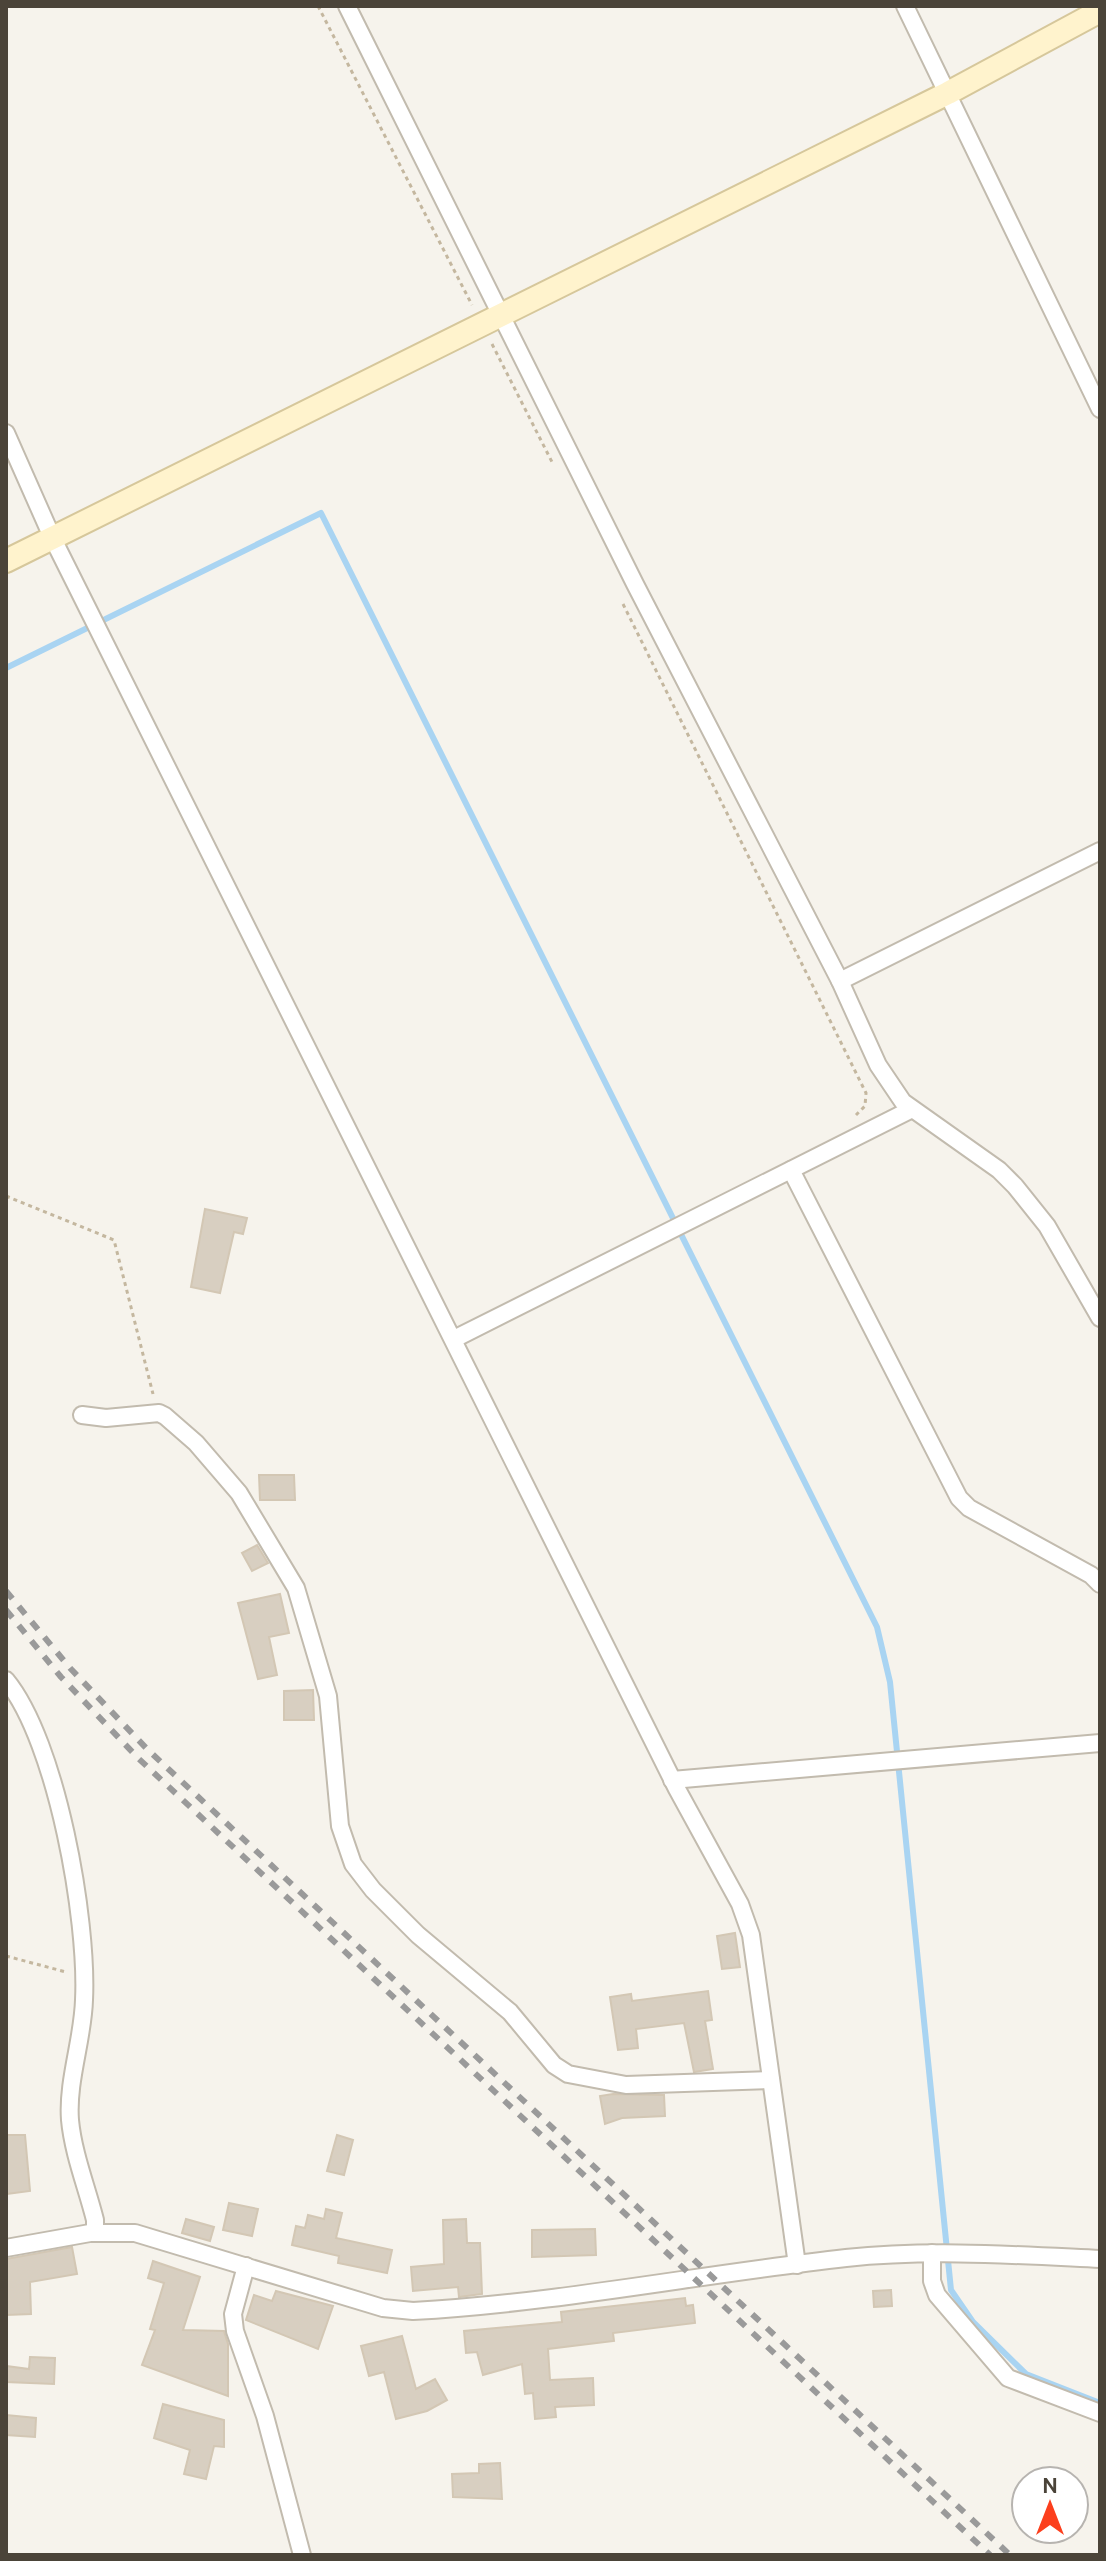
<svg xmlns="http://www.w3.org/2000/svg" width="1106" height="2561" viewBox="0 0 1106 2561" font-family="Cabin,sans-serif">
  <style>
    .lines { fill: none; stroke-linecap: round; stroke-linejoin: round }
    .stream { stroke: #a9d4f2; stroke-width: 6 }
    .building { fill: #d8cfc1; stroke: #d3c7b4; stroke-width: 2 }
    .street-casing { stroke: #c2bbae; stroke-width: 20 }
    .secondary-casing { stroke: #d6c79b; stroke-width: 26 }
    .path { stroke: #c4b79f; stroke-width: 3; stroke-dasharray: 4 4; stroke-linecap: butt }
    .street { stroke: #fff; stroke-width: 16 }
    .secondary { stroke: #fff3cd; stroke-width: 22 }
    .rail { stroke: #9a9a9a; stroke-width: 6; stroke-dasharray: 10 10; stroke-linecap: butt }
  </style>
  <rect width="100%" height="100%" fill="#f6f3ec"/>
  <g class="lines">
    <!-- stream -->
    <polyline class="stream" points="6,668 321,513 877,1627 890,1682 951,2290 973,2322 1026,2374 1100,2403"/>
  </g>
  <!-- building -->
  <g class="building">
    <polygon points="205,1209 247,1218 243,1234 234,1232 220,1293 191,1287"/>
    <polygon points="259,1475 294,1475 295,1500 260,1500"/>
    <polygon points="257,1545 268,1563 252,1571 242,1553"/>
    <polygon points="280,1594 289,1633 269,1637 277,1675 258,1679 238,1603"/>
    <polygon points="313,1690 314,1720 284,1720 284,1691"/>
    <polygon points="735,1933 740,1967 722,1969 717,1936"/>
    <polygon points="708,1991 712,2020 705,2021 713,2069 694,2072 684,2023 636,2029 638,2048 618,2050 610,1997 631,1994 632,2001"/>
    <polygon points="613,2094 664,2095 665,2116 622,2118 605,2124 600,2096"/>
    <polygon points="6,2135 25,2135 30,2191 6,2194"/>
    <polygon points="337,2135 353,2140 344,2175 327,2171"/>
    <polygon points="229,2203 258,2209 252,2236 223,2230"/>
    <polygon points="326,2209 342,2213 336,2238 392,2250 387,2273 338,2263 339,2256 292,2245 296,2226 305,2228 308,2215 324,2219"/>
    <polygon points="186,2219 214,2227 210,2241 182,2233"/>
    <polygon points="466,2219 467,2243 480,2243 482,2294 459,2297 458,2287 413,2291 411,2267 444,2264 443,2220"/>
    <polygon points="595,2229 596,2255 532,2257 532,2230"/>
    <polygon points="72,2247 77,2274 30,2282 31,2314 6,2315 6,2259"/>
    <polygon points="153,2261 200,2277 183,2330 224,2331 228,2344 228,2396 142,2365 155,2330 150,2329 164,2283 148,2278"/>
    <polygon points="891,2290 892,2306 874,2307 873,2291"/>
    <polygon points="276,2291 333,2306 318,2349 246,2320 254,2295 272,2301"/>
    <polygon points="685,2298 686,2306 693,2305 695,2323 613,2333 614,2341 548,2349 550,2380 593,2378 594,2405 555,2407 556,2417 535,2419 533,2393 525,2394 522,2364 483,2375 477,2352 466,2353 464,2331 562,2322 561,2312"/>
    <polygon points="402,2336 416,2389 435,2379 447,2400 427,2411 396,2419 384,2372 369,2376 361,2346"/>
    <polygon points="30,2357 55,2358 54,2384 6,2382 6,2366 29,2369"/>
    <polygon points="163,2404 224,2420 224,2447 214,2446 206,2479 184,2474 190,2450 154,2438"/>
    <polygon points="6,2415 36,2418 35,2437 6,2435"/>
    <polygon points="500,2463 502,2499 453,2497 452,2474 479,2473 479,2464"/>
  </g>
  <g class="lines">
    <!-- street casing -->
    <g class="street-casing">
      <g id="street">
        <polyline points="347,6 635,584 840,981 878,1065 903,1102 999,1170 1015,1186 1047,1226 1100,1318"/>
        <polyline points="905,6 1100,409"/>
        <polyline points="6,433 52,537 677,1789 740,1904 751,1935 797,2265"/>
        <polyline points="840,981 1100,851"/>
        <polyline points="791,1170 959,1498 969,1508 1091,1575 1100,1584"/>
        <polyline points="454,1339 912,1109"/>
        <polyline points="82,1415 106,1418 159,1413 165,1416 196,1443 239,1493 296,1588 328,1696 340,1826 353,1864 373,1890 418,1935 510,2012 554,2065 568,2074 626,2085 771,2080"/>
        <path d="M6,1680C57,1742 88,1920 84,2000C83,2039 67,2081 70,2120C73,2153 87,2188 95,2220V2232"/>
        <polyline points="672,1780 1100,1743"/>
        <path d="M6,2248L90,2233H135L383,2308L413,2311C558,2303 701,2274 846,2258C930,2249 1016,2255 1100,2259"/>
        <polyline points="932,2253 932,2281 937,2295 1008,2378 1100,2413"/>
        <polyline points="246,2266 233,2314 235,2331 265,2416 302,2555"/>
      </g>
    </g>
    <!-- secondary casing -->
    <g class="secondary-casing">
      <polyline id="secondary" points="6,561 948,93 1100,11"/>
    </g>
    <!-- path -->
    <g class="path">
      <polyline points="318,6 472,305"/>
      <polyline points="492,344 552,462"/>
      <polyline points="623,604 866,1093 865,1106 856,1115"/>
      <polyline points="6,1196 114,1240 153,1394"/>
      <polyline points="6,1956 66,1972"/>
    </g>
    <!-- street -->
    <use href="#street" class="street"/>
    <!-- secondary -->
    <use href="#secondary" class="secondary"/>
    <!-- rail -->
    <g class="rail">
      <polyline points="6,1591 70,1668 147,1749 1010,2555"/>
      <polyline points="6,1610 61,1677 139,1759 990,2555"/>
    </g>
  </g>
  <!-- border -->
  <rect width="1106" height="2561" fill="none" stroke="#4b4439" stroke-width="16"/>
  <!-- north arrow -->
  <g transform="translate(1050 2505)"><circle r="38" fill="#ffffff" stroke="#b7b4b0" stroke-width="2"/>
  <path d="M0-6L14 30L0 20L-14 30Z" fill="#fc3f1d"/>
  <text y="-12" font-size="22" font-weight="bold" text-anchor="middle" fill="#4b4439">N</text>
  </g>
</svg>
